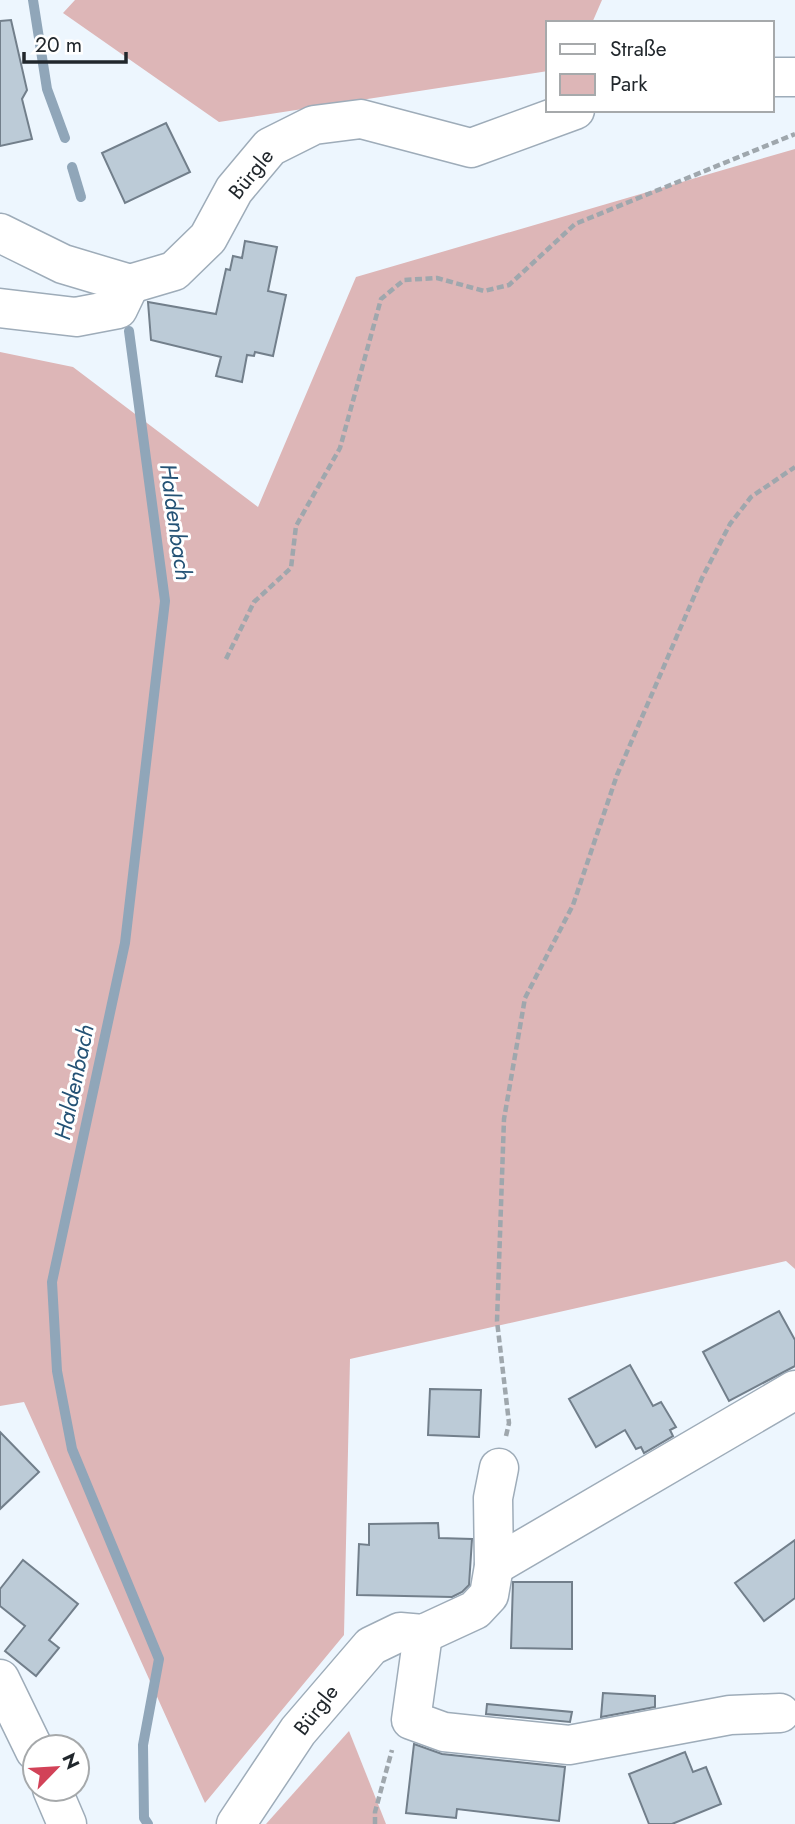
<svg xmlns="http://www.w3.org/2000/svg" width="795" height="1824" viewBox="0 0 795 1824" font-family="Jost,sans-serif">
  <style>
    .green { fill: #ddb6b7 }
    .lines { fill: none; stroke-linecap: round; stroke-linejoin: round }
    .stream { stroke: #90a6b9; stroke-width: 10 }
    .building { fill: #bccbd7; stroke: #727f8b; stroke-width: 2 }
    .minor-casing { stroke: #9eacb9; stroke-width: 41 }
    .path { stroke: #9fa7ad; stroke-width: 4.5; stroke-dasharray: 7 3.5; stroke-linecap: butt }
    .minor { stroke: #fff; stroke-width: 38 }
    .labels { text-anchor: middle; dominant-baseline: central; stroke-width: 6; stroke-linejoin: round; paint-order: stroke }
    .street-label { font-size: 21px; fill: #21272c; stroke: #fff }
    .water-label { font-size: 23px; font-style: italic; fill: #245275; stroke: #fff }
  </style>
  <rect width="100%" height="100%" fill="#edf6fe"/>
  <!-- green -->
  <g class="green">
    <polygon points="75,0 602,0 592,23 548,23 548,71 219,122 63,13"/>
    <polygon points="795,149 795,1269 786,1261 350,1359 344,1635 205,1803 24,1402 0,1406 0,352 73,367 258,507 356,277"/>
    <polygon points="349,1731 386,1824 266,1824"/>
  </g>
  <g class="lines">
    <!-- stream -->
    <g class="stream">
      <polyline points="33,0 47,89 65,138"/>
      <polyline points="72,167 81,197"/>
      <polyline points="129,331 165,601 125,943 52,1282 57,1371 72,1449 159,1659 143,1745 144,1818 148,1824"/>
    </g>
  </g>
  <!-- building -->
  <g class="building">
    <polygon points="11,20 27,90 22,99 32,139 0,146 0,21"/>
    <polygon points="166,123 190,172 125,203 102,153"/>
    <polygon points="245,241 277,247 268,291 286,295 273,356 255,352 254,356 247,355 242,382 216,376 221,357 151,340 148,302 216,314 226,269 230,270 233,256 242,258"/>
    <polygon points="779,1311 795,1340 795,1366 729,1401 703,1352"/>
    <polygon points="630,1365 653,1406 661,1402 676,1427 670,1430 673,1436 644,1453 641,1447 636,1449 625,1430 596,1447 569,1399"/>
    <polygon points="430,1389 481,1390 479,1437 428,1435"/>
    <polygon points="0,1432 39,1472 0,1509"/>
    <polygon points="438,1523 439,1538 472,1539 469,1585 462,1592 452,1597 357,1595 359,1544 369,1545 369,1524"/>
    <polygon points="795,1540 795,1598 764,1621 735,1583"/>
    <polygon points="23,1560 78,1604 49,1640 59,1648 36,1676 5,1651 25,1626 0,1606 0,1589"/>
    <polygon points="513,1582 572,1582 572,1649 511,1648"/>
    <polygon points="603,1693 655,1696 655,1707 601,1717"/>
    <polygon points="487,1704 572,1712 570,1722 486,1714"/>
    <polygon points="414,1744 442,1754 565,1767 559,1821 457,1809 456,1818 406,1813"/>
    <polygon points="685,1752 693,1772 706,1767 721,1804 672,1824 649,1824 629,1774"/>
  </g>
  <g class="lines">
    <!-- minor casing -->
    <g class="minor-casing">
      <g id="minor">
        <polyline points="772,77 795,77"/>
        <polyline points="0,233 63,264 130,284 174,271 208,238 234,190 270,147 314,125 361,119 471,148 575,110"/>
        <polyline points="0,308 76,317 118,309 130,284"/>
        <polyline points="494,1566 795,1390"/>
        <polyline points="423,1634 411,1720 444,1732 569,1745 730,1715 780,1713"/>
        <polyline points="0,1679 35,1751"/>
        <polyline points="52,1789 67,1824"/>
        <polyline points="236,1824 298,1731 371,1646 400,1632 423,1634 475,1610 489,1595 494,1566 493,1498 499,1468"/>
      </g>
    </g>
    <!-- path -->
    <g class="path">
      <polyline points="226,659 254,602 291,568 296,526 340,448 381,299 404,280 437,278 484,291 509,285 575,224 795,134"/>
      <polyline points="506,1436 509,1423 497,1321 504,1119 525,998 573,905 617,775 702,578 730,524 751,497 795,467"/>
      <polyline points="375,1824 375,1812 392,1750"/>
    </g>
    <!-- minor -->
    <use href="#minor" class="minor"/>
  </g>
  <g class="labels">
    <!-- street labels -->
    <g class="street-label">
      <text transform="translate(251 174) rotate(-51)">Bürgle</text>
      <text transform="translate(316 1710) rotate(-52)">Bürgle</text>
    </g>
    <!-- water labels -->
    <g class="water-label">
      <text transform="translate(176 522) rotate(82)">Haldenbach</text>
      <text transform="translate(74 1082) rotate(-78)">Haldenbach</text>
    </g>
  </g>
  <!-- legend -->
  <rect x="546" y="21" width="228" height="91" fill="#ffffff" stroke="#a6a9ab" stroke-width="2"/>
  <rect x="560" y="44" width="35" height="10" fill="#ffffff" stroke="#a6a9ab" stroke-width="2"/>
  <text x="610" y="56" font-size="21" fill="#21272c">Straße</text>
  <rect x="560" y="74" width="35" height="21" fill="#ddb6b7" stroke="#a6a9ab" stroke-width="2"/>
  <text x="610" y="91" font-size="21" fill="#21272c">Park</text>
  <!-- north arrow -->
  <g transform="translate(56 1768) rotate(65)"><circle r="33" fill="#ffffff" stroke="#a6a9ab" stroke-width="2"/>
  <path d="M0-5L12 26L0 18L-12 26Z" fill="#d24258"/>
  <text y="-10" font-size="19" font-weight="bold" text-anchor="middle" fill="#21272c">N</text>
  </g>
  <!-- scale -->
  <path d="M24 52v10h102v-10" fill="none" stroke="#21272c" stroke-width="3.5"/>
  <text x="35" y="52" font-size="21" fill="#21272c" stroke="#ffffff" stroke-width="5" paint-order="stroke">20 m</text>
</svg>
